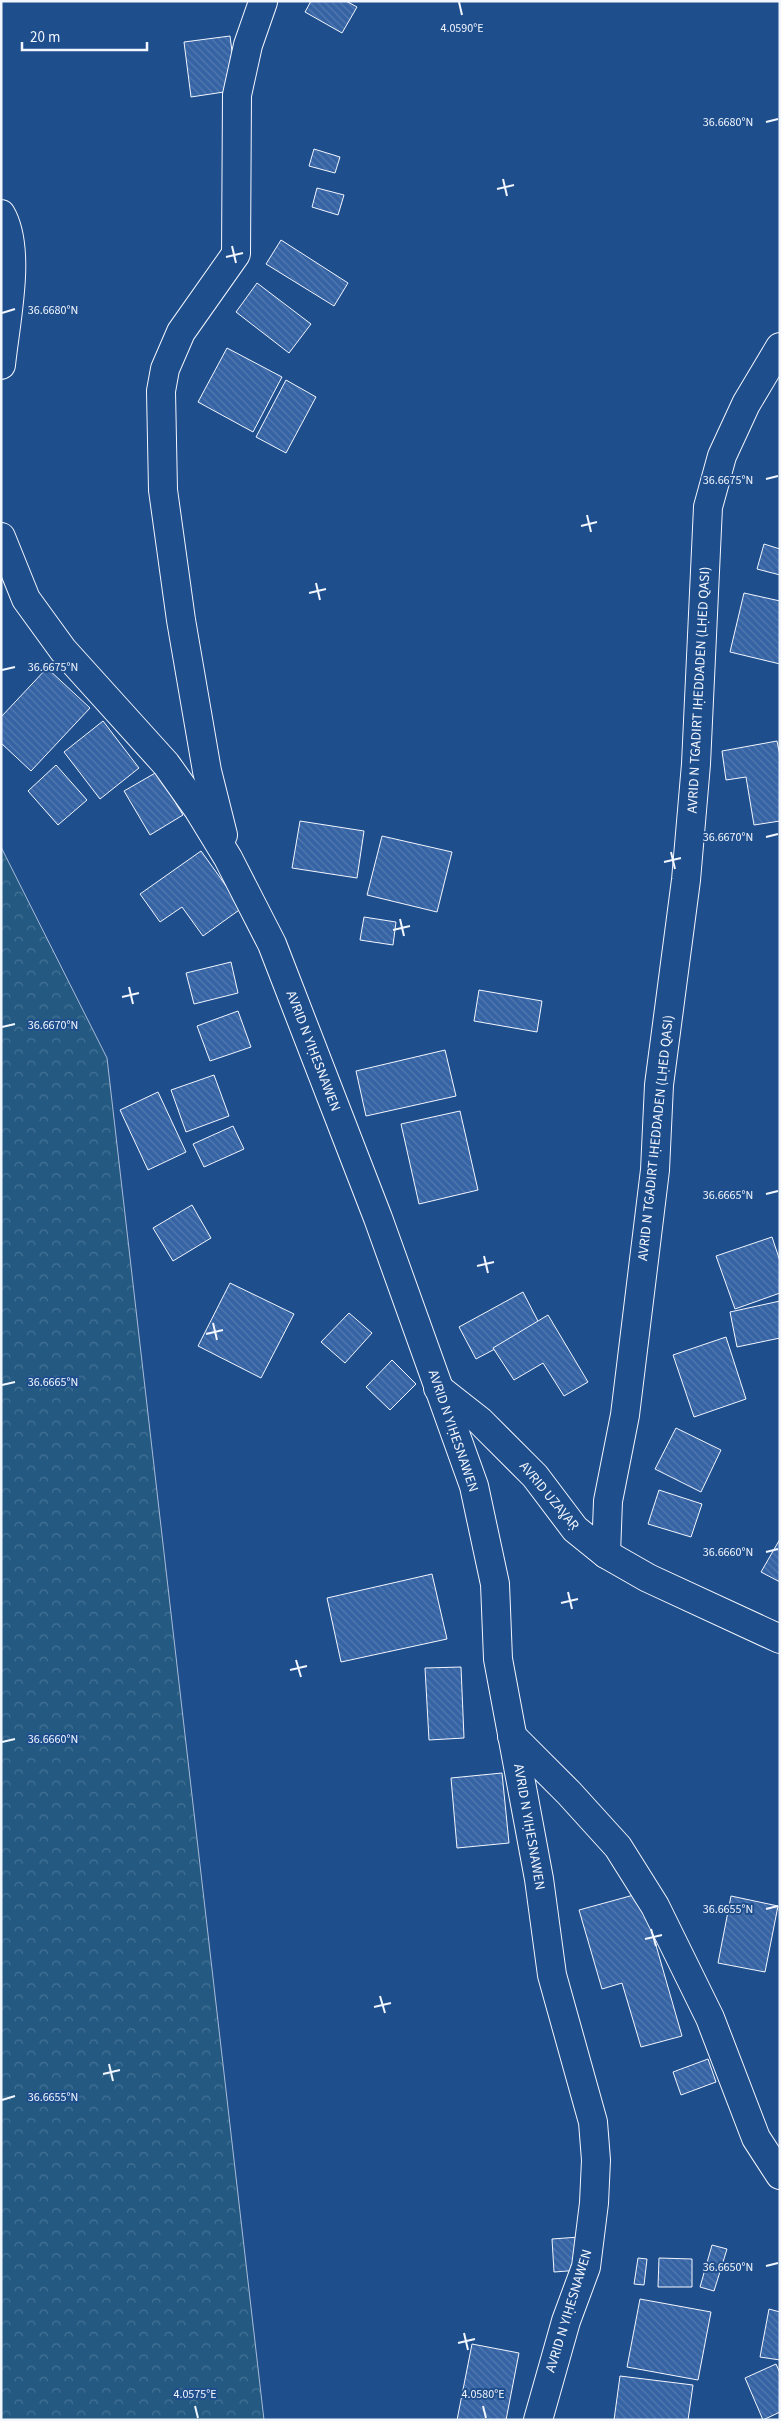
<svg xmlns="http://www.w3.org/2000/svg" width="781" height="2421" viewBox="0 0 781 2421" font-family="'Source Sans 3',sans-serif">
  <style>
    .forest { fill: url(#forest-crowns); stroke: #a8bbd7 }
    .building { fill: url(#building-back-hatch); stroke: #f2f6ff }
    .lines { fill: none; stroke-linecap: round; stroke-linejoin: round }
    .minor-casing { stroke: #f2f6ff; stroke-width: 30 }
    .minor { stroke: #1f4e8c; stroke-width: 28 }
    .ticks { fill: none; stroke: #f2f6ff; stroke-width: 2 }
    .labels { text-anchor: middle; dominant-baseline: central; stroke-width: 4; stroke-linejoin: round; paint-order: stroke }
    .street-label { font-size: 14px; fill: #f2f6ff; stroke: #1f4e8c }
    .ticks-label { font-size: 12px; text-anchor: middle; fill: #f2f6ff; stroke: #1f4e8c; stroke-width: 4; stroke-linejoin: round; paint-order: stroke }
  </style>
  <defs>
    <pattern id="forest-crowns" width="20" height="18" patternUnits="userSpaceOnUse" patternTransform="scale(1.25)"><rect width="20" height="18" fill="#245a82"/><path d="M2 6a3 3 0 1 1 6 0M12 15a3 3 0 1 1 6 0" fill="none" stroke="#447295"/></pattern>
    <pattern id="building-back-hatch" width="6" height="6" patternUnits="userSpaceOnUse" patternTransform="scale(1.25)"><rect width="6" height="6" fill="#3563a3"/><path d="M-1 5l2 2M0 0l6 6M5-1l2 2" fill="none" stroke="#537ab1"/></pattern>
  </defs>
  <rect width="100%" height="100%" fill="#1f4e8c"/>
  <!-- forest -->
  <polygon class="forest" points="1,847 107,1058 264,2420 1,2420"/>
  <!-- building -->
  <g class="building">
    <polygon points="311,1 346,1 357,7 342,33 305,12"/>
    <polygon points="230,36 237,90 191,97 184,42"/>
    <polygon points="314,149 340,157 335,173 309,166"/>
    <polygon points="317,188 344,195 338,215 312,207"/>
    <polygon points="281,240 348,283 334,306 266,264"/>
    <polygon points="257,283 311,324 289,353 236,312"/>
    <polygon points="227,348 282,377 253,432 198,402"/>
    <polygon points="286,380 316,397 286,453 256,437"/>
    <polygon points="764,544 780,549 780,575 757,569"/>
    <polygon points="744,593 780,601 780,664 730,652"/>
    <polygon points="47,668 90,708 31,771 1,743 1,717"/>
    <polygon points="103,721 139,768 100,799 64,752"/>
    <polygon points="777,741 780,756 780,821 754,825 746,777 726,780 722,751"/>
    <polygon points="56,765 87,800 58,825 28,791"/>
    <polygon points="157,772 183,815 150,835 124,791"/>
    <polygon points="300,821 364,831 357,878 292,868"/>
    <polygon points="382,836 452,852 437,912 367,895"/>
    <polygon points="201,851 242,908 203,936 182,907 160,922 140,894"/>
    <polygon points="364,917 396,922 393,945 360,940"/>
    <polygon points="231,962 238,993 194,1004 186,973"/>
    <polygon points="479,990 542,1001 537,1032 474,1021"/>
    <polygon points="238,1011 251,1047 210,1061 197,1026"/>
    <polygon points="445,1050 456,1096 366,1116 356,1071"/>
    <polygon points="214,1075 229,1116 186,1132 171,1090"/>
    <polygon points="158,1092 186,1152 148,1170 120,1110"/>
    <polygon points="460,1111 478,1190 419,1204 401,1124"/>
    <polygon points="233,1126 244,1149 204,1167 193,1144"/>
    <polygon points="192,1205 211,1238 173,1261 153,1228"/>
    <polygon points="772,1237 780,1261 780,1293 735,1309 716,1256"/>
    <polygon points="230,1283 294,1314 261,1378 198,1346"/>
    <polygon points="523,1292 540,1325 476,1359 459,1327"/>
    <polygon points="780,1301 780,1338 737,1347 730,1312"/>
    <polygon points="349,1313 372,1333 345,1363 321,1342"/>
    <polygon points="548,1315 588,1382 564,1396 543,1363 514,1380 493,1348"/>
    <polygon points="726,1337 746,1399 694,1417 673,1355"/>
    <polygon points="392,1360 416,1384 390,1410 366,1387"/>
    <polygon points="676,1428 721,1450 701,1492 655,1469"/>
    <polygon points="659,1490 702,1504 691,1537 648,1524"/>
    <polygon points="780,1539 780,1582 761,1572"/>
    <polygon points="432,1574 447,1639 341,1662 327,1598"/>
    <polygon points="461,1667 464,1738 429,1740 425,1668"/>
    <polygon points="502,1773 509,1843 457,1848 451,1778"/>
    <polygon points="641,1893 682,2036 641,2047 622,1983 602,1989 579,1910"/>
    <polygon points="731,1896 778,1906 765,1972 718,1963"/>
    <polygon points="708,2059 716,2082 681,2095 673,2072"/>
    <polygon points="579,2237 581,2270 554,2272 552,2239"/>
    <polygon points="712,2245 727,2249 714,2291 700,2287"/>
    <polygon points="638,2258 647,2259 644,2285 634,2284"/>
    <polygon points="659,2258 692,2259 692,2287 658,2287"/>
    <polygon points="640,2299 711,2312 698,2380 627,2367"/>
    <polygon points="769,2309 780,2312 780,2360 760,2357"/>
    <polygon points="472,2344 519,2353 506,2420 457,2420"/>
    <polygon points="776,2364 780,2373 780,2412 763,2420 745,2378"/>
    <polygon points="620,2376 693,2385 688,2420 614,2420"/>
  </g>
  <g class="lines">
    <!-- minor casing -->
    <g class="minor-casing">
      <g id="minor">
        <path d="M1,214C22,250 5,324 1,365"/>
        <polyline points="1,537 26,599 63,650 166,764 198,809 228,858 272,944 378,1218 474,1486 495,1584 498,1659 539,1879 552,1975 593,2122 596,2160 594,2203 586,2267 566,2321 538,2420"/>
        <polyline points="223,835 207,771 181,620 163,490 161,391 165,369 181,332 236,254 237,95 248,45 263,2"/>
        <polyline points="438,1388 480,1421 535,1476 575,1529 606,1554 648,1578 780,1639"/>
        <polyline points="606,1554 608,1501 625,1415 655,1170 659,1085 686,880 696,764 708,507 722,456 746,404 780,347"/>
        <polyline points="512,1736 569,1793 618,1847 655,1906 710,2018 756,2138 780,2175"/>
      </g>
    </g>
    <!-- minor -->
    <use href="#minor" class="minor"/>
  </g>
  <!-- ticks -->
  <path class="ticks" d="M459,2L462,15M766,122L778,119M503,179L507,196M497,189L514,185M232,246L236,263M226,257L243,253M2,313L15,309M766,479L778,476M587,515L591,532M581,526L597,522M316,583L320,600M309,593L326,589M2,670L15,667M766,837L778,834M671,852L675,869M664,862L681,858M400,919L404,936M393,930L410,926M129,987L133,1004M122,997L139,993M2,1027L15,1024M766,1194L778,1191M484,1256L488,1273M477,1266L494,1262M213,1323L217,1340M206,1334L223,1330M2,1385L15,1382M766,1552L778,1549M568,1592L572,1609M561,1603L578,1599M296,1660L301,1677M290,1670L307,1666M2,1742L15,1739M766,1909L778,1906M651,1929L656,1946M645,1939L662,1935M380,1996L385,2013M374,2007L391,2003M109,2064L113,2081M103,2074L120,2070M2,2100L15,2096M766,2266L778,2263M464,2333L468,2350M458,2343L475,2339M195,2406L198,2418M483,2406L486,2418"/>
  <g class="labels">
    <!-- street labels -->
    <g class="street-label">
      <text transform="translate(699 690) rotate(-87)">AVRID N TGADIRT IḤEDDADEN (LḤED QASI)</text>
      <text transform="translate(313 1051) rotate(69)">AVRID N YIḤESNAWEN</text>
      <text transform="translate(656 1138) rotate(-84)">AVRID N TGADIRT IḤEDDADEN (LḤED QASI)</text>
      <text transform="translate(453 1431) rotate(71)">AVRID N YIḤESNAWEN</text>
      <text transform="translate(549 1496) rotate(50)">AVRID UZAƔAṚ</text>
      <text transform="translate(529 1827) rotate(80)">AVRID N YIḤESNAWEN</text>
      <text transform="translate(569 2311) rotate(-73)">AVRID N YIḤESNAWEN</text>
    </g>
  </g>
  <g class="ticks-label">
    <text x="462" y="32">4.0590°E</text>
    <text x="728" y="126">36.6680°N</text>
    <text x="53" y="314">36.6680°N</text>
    <text x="728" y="484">36.6675°N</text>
    <text x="53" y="671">36.6675°N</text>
    <text x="728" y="841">36.6670°N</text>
    <text x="53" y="1029">36.6670°N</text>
    <text x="728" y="1199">36.6665°N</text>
    <text x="53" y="1386">36.6665°N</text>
    <text x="728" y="1556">36.6660°N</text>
    <text x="53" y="1743">36.6660°N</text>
    <text x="728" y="1913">36.6655°N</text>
    <text x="53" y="2101">36.6655°N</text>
    <text x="728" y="2271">36.6650°N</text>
    <text x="195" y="2398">4.0575°E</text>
    <text x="483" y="2398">4.0580°E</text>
  </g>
  <!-- border -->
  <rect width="781" height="2421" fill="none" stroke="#f2f6ff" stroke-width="5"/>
  <!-- scale -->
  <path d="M22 42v8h125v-8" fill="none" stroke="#f2f6ff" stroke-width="2.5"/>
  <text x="30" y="42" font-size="15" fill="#f2f6ff" stroke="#1f4e8c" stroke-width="4" paint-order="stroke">20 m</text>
</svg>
